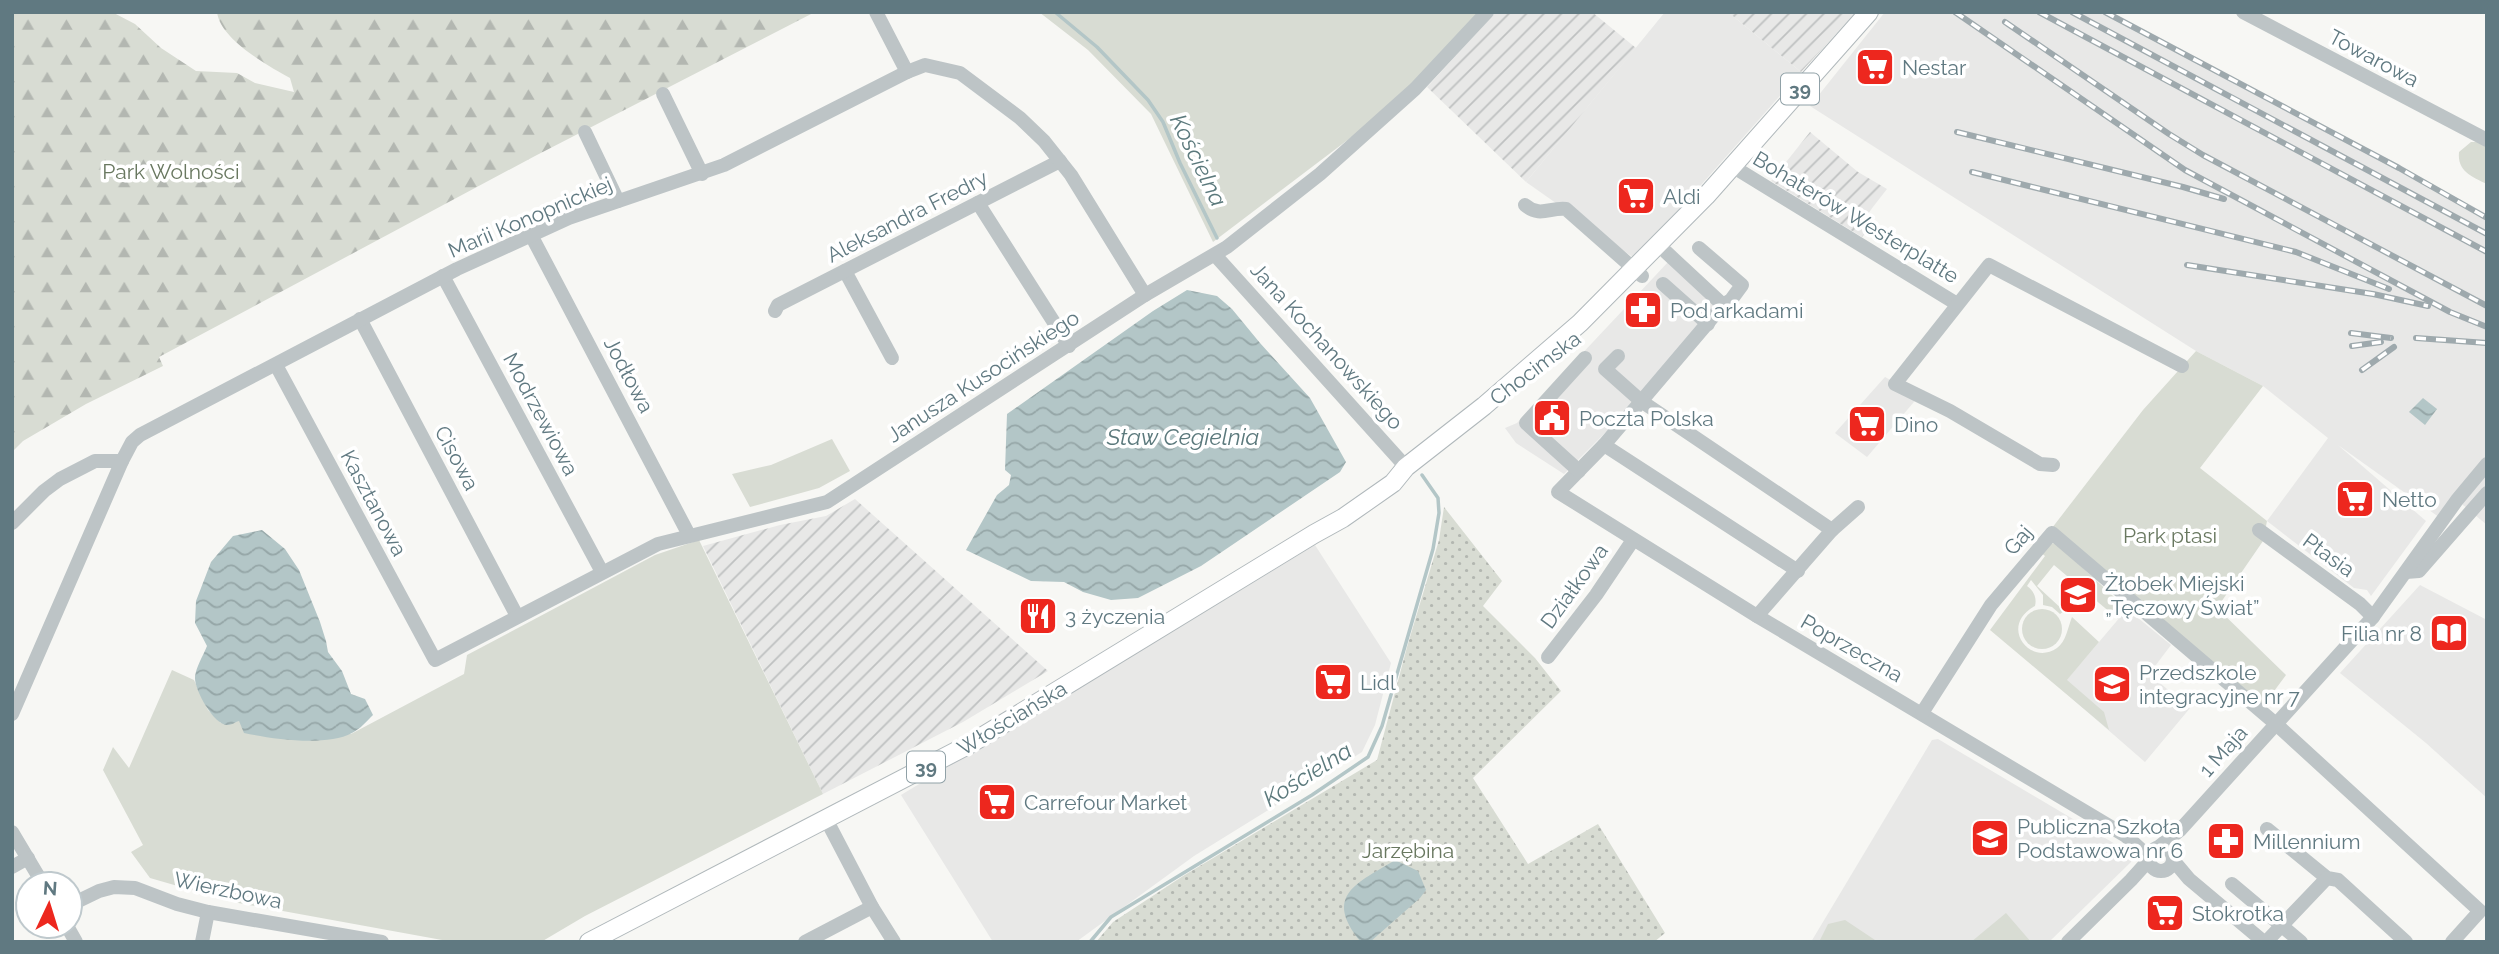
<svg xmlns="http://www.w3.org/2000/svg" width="2499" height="954" viewBox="0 0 2499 954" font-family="Raleway,sans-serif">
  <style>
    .built { fill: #e8e8e7 }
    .industrial { fill: url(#industrial-furrows) }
    .green { fill: #d8dcd3 }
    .forest { fill: url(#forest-firs) }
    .garden { fill: url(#garden-dots) }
    .water { fill: url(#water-waves) }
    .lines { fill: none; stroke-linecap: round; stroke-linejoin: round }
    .stream { stroke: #b3c6c7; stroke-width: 3.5 }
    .major-casing { stroke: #b0b8bb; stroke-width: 20 }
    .minor { stroke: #bdc4c6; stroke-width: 14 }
    .major { stroke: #fff; stroke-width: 18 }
    .rail-casing { stroke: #9ea9ad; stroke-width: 6 }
    .rail { stroke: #fff; stroke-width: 3.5; stroke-dasharray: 10; stroke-linecap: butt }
    .labels { text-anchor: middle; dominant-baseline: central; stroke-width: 7; stroke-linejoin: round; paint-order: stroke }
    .shield { fill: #fff; stroke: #90a1a7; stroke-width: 2 }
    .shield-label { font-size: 19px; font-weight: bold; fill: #607981 }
    .street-label { font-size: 21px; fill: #607981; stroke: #fff }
    .poi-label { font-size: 21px; fill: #607981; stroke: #fff; text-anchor: start }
    .park-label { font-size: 21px; fill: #697860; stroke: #fff }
    .water-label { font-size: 23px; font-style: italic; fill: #5b797c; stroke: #fff }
  </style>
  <defs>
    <pattern id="industrial-furrows" width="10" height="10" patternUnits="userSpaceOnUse" patternTransform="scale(1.75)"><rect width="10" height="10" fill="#e8e8e7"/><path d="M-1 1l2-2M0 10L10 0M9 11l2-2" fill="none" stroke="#bfc1c1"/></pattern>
    <pattern id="forest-firs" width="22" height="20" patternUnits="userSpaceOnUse" patternTransform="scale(1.75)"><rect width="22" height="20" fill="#d8dcd3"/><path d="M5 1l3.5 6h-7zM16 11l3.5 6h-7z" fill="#b3b7b1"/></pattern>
    <pattern id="garden-dots" width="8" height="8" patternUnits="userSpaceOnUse" patternTransform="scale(1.75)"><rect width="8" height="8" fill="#d8dcd3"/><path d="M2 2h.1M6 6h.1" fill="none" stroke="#b3b7b1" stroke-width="1.8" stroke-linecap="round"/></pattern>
    <pattern id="water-waves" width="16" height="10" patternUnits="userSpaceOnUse" patternTransform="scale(1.75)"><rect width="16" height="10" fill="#b3c6c7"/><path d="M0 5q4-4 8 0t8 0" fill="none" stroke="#95a6a7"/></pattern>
  </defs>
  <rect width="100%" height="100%" fill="#f7f7f4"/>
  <!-- built -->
  <g class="built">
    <polygon points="1665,12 1728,12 1801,72 1647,246 1634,258 1526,182"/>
    <polygon points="1885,12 2103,12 2347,138 2487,214 2487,525 2457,500 2443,520 2338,445 2426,521 2371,596 2367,590 2354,588 2267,521 2328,438 2263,386 2196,351 1810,106"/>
    <polygon points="1669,261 1719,305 1641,397 1564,474 1516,443 1505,428 1517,423"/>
    <polygon points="1885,377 1919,396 1867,457 1835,433"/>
    <polygon points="1315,545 1391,663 1375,725 1362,752 1194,856 1076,942 993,942 901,795"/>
    <polygon points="2420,585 2487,620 2487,798 2426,743 2340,673"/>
    <polygon points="2127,609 2171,645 2149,674 2190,708 2145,762 2060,688"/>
    <polygon points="1938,739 2132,854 2131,862 2049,942 1811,942 1932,740"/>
  </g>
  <!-- industrial -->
  <g class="industrial">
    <polygon points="1496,12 1592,12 1636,48 1526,182 1427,87"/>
    <polygon points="1728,12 1856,12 1801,72"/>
    <polygon points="1810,132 1858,172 1887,189 1862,221 1870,228 1862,237 1771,181"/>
    <polygon points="855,499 1048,671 963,722 823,794 703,546 780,525 826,516"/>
  </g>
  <!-- green -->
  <g class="green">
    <polygon points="1039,12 1487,12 1415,89 1213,242 1151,114 1088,50"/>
    <path d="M2471,142H2481L2487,145V184C2472,177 2457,171 2459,152Z"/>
    <polygon points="2196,351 2263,386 2200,468 2267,521 2263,541 2217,608 2286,675 2263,706 2052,528 2143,410"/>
    <polygon points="832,439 850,471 819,488 750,507 732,474 771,465"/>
    <polygon points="699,540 823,794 585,916 541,942 453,942 233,902 150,878 131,852 143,845 103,770 113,747 129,768 172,670 194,680 208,710 221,723 239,721 351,734 464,674 467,655 655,555"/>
    <path d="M2056,543L2127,609L2118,619L2054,565L2037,586L2064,611L2060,614L2052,607L2043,605V595L2031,580L2027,586C2034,591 2037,598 2035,606C1998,626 2030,667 2057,648C2066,642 2068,627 2072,617L2099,642L2067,680L2104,712L2109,730L1990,630L2045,556L2040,552L2047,544Z"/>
    <circle cx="2042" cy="629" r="20"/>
    <polygon points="2006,913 2031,942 1971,942"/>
    <polygon points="1845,920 1878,942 1819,942 1828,924"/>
  </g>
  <!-- forest -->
  <path class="forest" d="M12,12H112L135,24L161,48L196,71L237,73L255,83L294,92L290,78C268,66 220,39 217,12H815L535,156L159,357L163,366L86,404L23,441L12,452Z"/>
  <!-- garden -->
  <polygon class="garden" points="1444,507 1502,581 1483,606 1535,658 1561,691 1473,778 1528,864 1598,824 1665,933 1654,942 1096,942 1113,922 1183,876 1377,760 1407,647 1439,540"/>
  <!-- water -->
  <g class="water">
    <polygon points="1187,290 1217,296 1232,309 1260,343 1310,398 1346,462 1340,472 1201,566 1138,598 1111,600 1083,592 1064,582 1031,581 966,550 997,495 1009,485 1011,475 1005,470 1007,414 1153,311"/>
    <polygon points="2423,398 2437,409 2425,425 2409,412"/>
    <path d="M262,530L285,549L299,570L320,622L326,641L328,652L342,671L351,694L365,699L373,715C367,721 360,729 352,733C326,747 272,739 244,733L239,721C235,722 232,725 228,725C214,726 194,689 195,677C196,667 203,656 207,646L195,623L196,601L211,562L233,536Z"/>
    <path d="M1395,860L1418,871L1426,890L1420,898L1370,942H1361C1322,895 1358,883 1395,860Z"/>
  </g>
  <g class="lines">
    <!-- stream -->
    <g class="stream">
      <polyline points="1055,12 1097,47 1148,100 1163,122 1180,163 1217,238"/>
      <polyline points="1090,942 1111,917 1312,795 1368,757 1382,726 1433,549 1439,513 1438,498 1422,475"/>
    </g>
    <!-- major casing -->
    <g class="major-casing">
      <polyline id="major" points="589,942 970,744 1314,534 1343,518 1393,483 1406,467 1484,406 1580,323 1706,196 1869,12"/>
    </g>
    <!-- minor -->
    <g class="minor">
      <polyline points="876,12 907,72"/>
      <polyline points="2243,12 2487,140"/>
      <polyline points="663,94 702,174"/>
      <polyline points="585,132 618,201"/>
      <polyline points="1732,166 1957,304"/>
      <polyline points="978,203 1069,346"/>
      <path d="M1525,205C1540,218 1550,207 1566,209L1642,276"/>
      <polyline points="531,235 689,535"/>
      <polyline points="1699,248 1742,285 1731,300 1723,305 1604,445 1558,492 1757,616 2126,836 2149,857"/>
      <polyline points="1666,252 1723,305"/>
      <polyline points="1215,255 1406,467"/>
      <polyline points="845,271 892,358"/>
      <polyline points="443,276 602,572"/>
      <polyline points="1663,284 1708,324"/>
      <polyline points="775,311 778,305 1060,161"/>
      <polyline points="360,319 517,616"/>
      <polyline points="1618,356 1605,369 1641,401 1832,530"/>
      <polyline points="276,365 435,660 658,544 827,502 1145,295 1227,247 1320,174 1415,89 1487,12"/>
      <polyline points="1604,445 1798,571"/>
      <polyline points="2053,465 2040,464 1950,411 1895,384 1989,265 2182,366"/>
      <polyline points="1579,471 1526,423 1585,358"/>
      <polyline points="12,523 44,491 60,479 95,461 122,461"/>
      <polyline points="2259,530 2360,604 2373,617"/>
      <polyline points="2406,572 2419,571 2487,493"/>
      <polyline points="1757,616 1832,530 1858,507"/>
      <polyline points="1548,657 1596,595 1633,540"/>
      <polyline points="1922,713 1991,605 2052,533 2276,724 2480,911 2452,942"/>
      <polyline points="12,714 122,461 132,442 140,435 457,269 569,218 724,165 907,72 925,65 960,73 1020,118 1044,141 1071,175 1145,295"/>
      <polyline points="826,819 872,907 894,942"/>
      <polyline points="2267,829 2327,878 2338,880 2406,942"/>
      <polyline points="12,832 43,884"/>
      <polyline points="2160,846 2180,830 2373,617 2457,500 2487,464"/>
      <circle cx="2161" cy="859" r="12"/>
      <polyline points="2173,860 2189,879 2264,942"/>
      <polyline points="12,867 28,858"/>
      <polyline points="2232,884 2301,942"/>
      <polyline points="70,905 99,891 114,887 135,888 177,904 208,912 382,942"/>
      <polyline points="67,926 76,942"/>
      <polyline points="202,942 208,912"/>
      <polyline points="805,942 872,907"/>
      <polyline points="2068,942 2131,880 2149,860"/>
      <polyline points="2266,942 2327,878"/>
    </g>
    <!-- major -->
    <use href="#major" class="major"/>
    <!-- rail casing -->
    <g class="rail-casing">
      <g id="rail">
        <polyline points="1955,12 2185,170 2450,312 2487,327"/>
        <polyline points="2039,12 2487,252"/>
        <polyline points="2072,12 2487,234"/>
        <polyline points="2105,12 2399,168 2487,218"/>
        <polyline points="2005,22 2169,134 2203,155 2487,306"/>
        <polyline points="1957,132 2183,187 2224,199"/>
        <polyline points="1972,172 2296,252 2389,289"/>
        <polyline points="2187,265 2373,294 2428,306"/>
        <polyline points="2351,333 2391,338"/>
        <polyline points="2416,338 2487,343"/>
        <polyline points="2352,346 2381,342"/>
        <polyline points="2362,370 2394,347"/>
      </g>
    </g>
    <!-- rail -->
    <use href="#rail" class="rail"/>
  </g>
  <!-- icons -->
  <defs>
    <g id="supermarket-square" transform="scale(2.0125)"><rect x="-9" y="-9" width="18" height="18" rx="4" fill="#ed271e" stroke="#fff"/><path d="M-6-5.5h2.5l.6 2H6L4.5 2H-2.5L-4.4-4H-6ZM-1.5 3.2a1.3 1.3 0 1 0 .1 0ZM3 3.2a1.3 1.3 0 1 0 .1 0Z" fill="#fff"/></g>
    <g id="pharmacy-square" transform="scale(2.0125)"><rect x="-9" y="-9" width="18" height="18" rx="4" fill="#ed271e" stroke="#fff"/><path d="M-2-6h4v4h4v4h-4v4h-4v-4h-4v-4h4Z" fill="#fff"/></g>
    <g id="civic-square" transform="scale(2.0125)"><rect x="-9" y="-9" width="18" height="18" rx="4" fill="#ed271e" stroke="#fff"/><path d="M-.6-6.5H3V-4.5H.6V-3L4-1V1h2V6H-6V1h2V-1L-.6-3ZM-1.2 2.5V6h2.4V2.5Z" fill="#fff"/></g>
    <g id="school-square" transform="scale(2.0125)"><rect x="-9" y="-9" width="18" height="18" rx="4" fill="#ed271e" stroke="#fff"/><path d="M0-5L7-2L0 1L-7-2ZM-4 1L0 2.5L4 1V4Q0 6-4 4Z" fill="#fff"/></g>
    <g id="restaurant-square" transform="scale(2.0125)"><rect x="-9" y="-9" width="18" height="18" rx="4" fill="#ed271e" stroke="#fff"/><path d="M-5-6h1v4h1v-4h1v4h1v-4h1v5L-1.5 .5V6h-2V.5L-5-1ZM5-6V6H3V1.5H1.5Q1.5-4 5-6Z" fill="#fff"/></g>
    <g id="library-square" transform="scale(2.0125)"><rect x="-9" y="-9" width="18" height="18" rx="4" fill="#ed271e" stroke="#fff"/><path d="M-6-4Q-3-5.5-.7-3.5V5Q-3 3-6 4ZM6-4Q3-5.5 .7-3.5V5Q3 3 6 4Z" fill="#fff"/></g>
  </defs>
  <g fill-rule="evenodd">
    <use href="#supermarket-square" x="1875" y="67"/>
    <use href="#supermarket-square" x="1636" y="196"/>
    <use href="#pharmacy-square" x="1643" y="310"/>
    <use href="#civic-square" x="1552" y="418"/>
    <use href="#supermarket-square" x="1867" y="424"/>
    <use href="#supermarket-square" x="2355" y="499"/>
    <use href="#school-square" x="2078" y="595"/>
    <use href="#restaurant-square" x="1038" y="616"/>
    <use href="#library-square" x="2449" y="633"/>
    <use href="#supermarket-square" x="1333" y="682"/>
    <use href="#school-square" x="2112" y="684"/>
    <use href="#supermarket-square" x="997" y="802"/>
    <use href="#school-square" x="1990" y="838"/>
    <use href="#pharmacy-square" x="2226" y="841"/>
    <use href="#supermarket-square" x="2165" y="913"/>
  </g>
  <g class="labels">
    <!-- shield labels -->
    <g class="shield">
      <rect x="1781" y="73.5" width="38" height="31" rx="5"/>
      <rect x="907" y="751.5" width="38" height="31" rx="5"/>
    </g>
    <g class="shield-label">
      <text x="1800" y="89">39</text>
      <text x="926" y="767">39</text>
    </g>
    <!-- street labels -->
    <g class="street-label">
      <text transform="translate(2374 58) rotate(28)">Towarowa</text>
      <text transform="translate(907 216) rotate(-27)">Aleksandra Fredry</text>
      <text transform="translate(530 217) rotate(-23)">Marii Konopnickiej</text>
      <text transform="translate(1856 217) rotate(31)">Bohaterów Westerplatte</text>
      <text transform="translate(1327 346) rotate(48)">Jana Kochanowskiego</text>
      <text transform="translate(1535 368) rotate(-37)">Chocimska</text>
      <text transform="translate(629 375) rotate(62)">Jodłowa</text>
      <text transform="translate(983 376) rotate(-33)">Janusza Kusocińskiego</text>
      <text transform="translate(541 414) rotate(62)">Modrzewiowa</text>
      <text transform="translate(457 458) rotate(62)">Cisowa</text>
      <text transform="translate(374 503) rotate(62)">Kasztanowa</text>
      <text transform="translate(2018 540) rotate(-49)">Gaj</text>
      <text transform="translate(2329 555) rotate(36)">Ptasia</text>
      <text transform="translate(1574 586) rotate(-54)">Działkowa</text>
      <text transform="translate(1852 648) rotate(30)">Poprzeczna</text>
      <text transform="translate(1012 718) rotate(-31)">Włościańska</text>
      <text transform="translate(2223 751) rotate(-48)">1 Maja</text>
      <text transform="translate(228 890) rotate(12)">Wierzbowa</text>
    </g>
    <!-- poi labels -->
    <g class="poi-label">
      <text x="1902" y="67">Nestar</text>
      <text x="1663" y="196">Aldi</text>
      <text x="1670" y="310">Pod arkadami</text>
      <text x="1579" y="418">Poczta Polska</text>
      <text x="1894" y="424">Dino</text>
      <text x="2382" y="499">Netto</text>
      <text x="2105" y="583">Żłobek Miejski<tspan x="2105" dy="24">„Tęczowy Świat”</tspan></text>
      <text x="1065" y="616">3 życzenia</text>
      <text x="2422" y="633" text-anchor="end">Filia nr 8</text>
      <text x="2139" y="672">Przedszkole<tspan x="2139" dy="24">integracyjne nr 7</tspan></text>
      <text x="1360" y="682">Lidl</text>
      <text x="1024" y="802">Carrefour Market</text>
      <text x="2017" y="826">Publiczna Szkoła<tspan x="2017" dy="24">Podstawowa nr 6</tspan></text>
      <text x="2253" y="841">Millennium</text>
      <text x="2192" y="913">Stokrotka</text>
    </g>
    <!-- park labels -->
    <g class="park-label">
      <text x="171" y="171">Park Wolności</text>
      <text x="2170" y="535">Park ptasi</text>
      <text x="1408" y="850">Jarzębina</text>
    </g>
    <!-- water labels -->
    <g class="water-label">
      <text transform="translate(1199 160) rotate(64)">Kościelna</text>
      <text x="1183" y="436">Staw Cegielnia</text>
      <text transform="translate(1307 774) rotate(-32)">Kościelna</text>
    </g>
  </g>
  <!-- border -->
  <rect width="2499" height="954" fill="none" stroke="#607981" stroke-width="28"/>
  <!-- north arrow -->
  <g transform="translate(49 905) rotate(4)"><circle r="33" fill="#ffffff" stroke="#bfc9cd" stroke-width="2"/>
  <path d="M0-5L12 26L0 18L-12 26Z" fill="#ed271e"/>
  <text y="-10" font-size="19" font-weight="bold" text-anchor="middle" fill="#607981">N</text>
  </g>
</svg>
